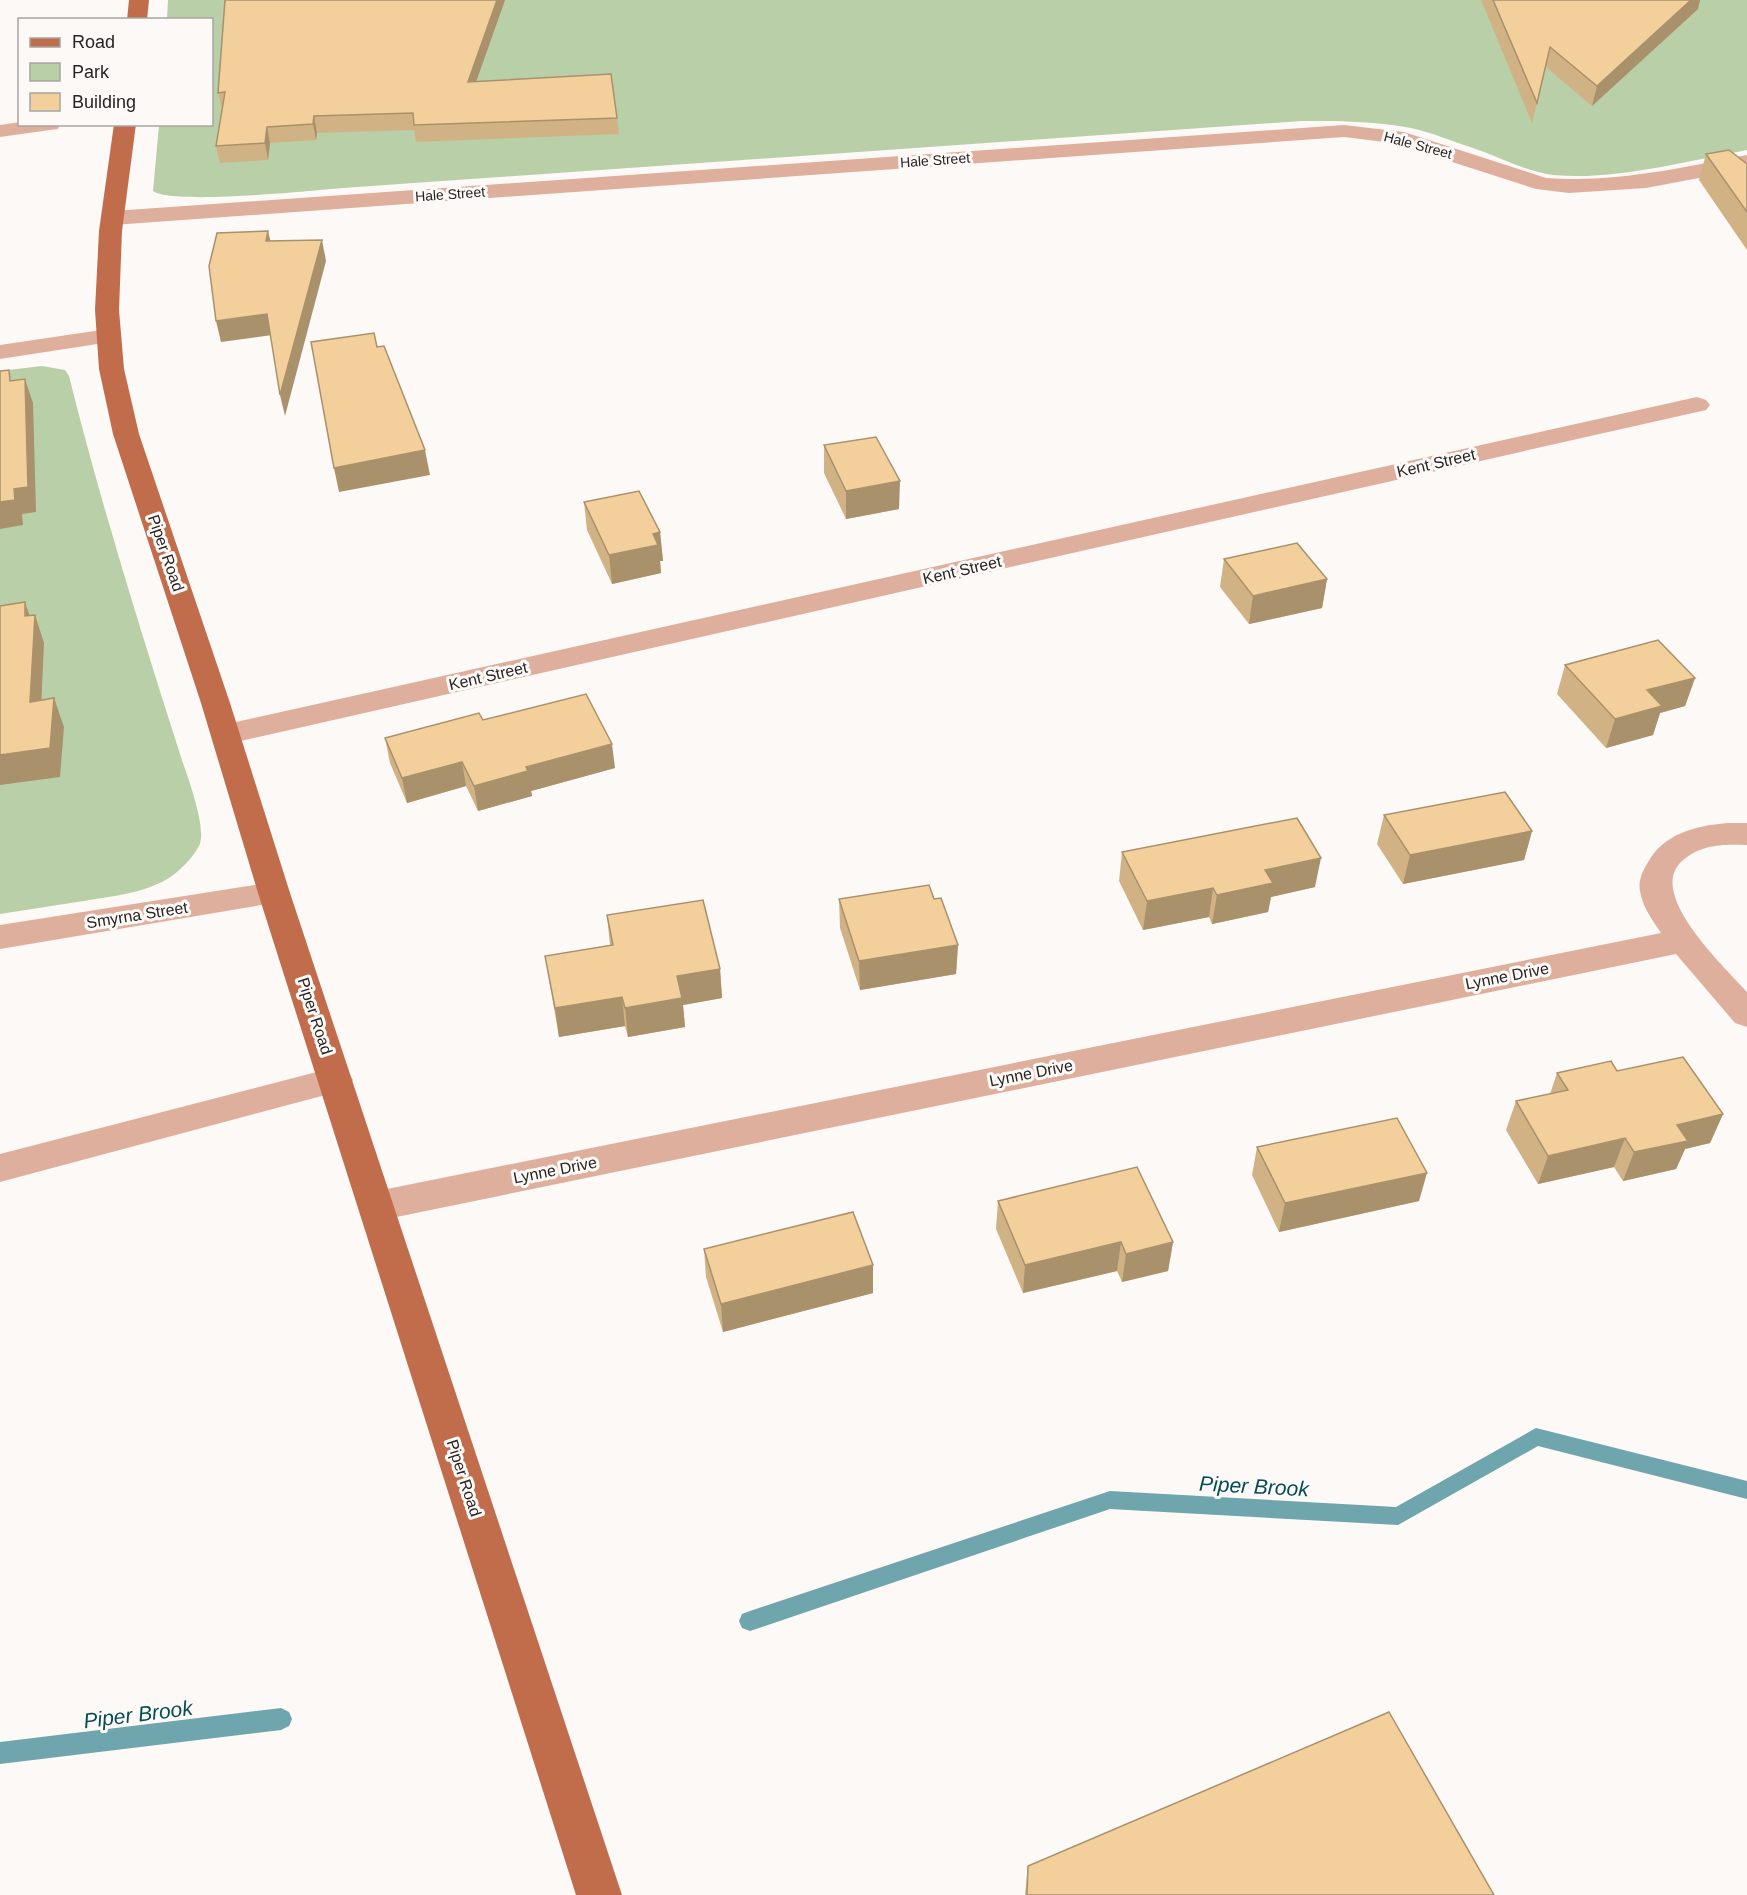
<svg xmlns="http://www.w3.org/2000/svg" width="1747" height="1895" viewBox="0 0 1747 1895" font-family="Arial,sans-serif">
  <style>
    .green { fill: #b9cfa8 }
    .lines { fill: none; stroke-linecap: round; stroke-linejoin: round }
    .stream { fill: #6fa5ac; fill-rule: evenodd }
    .minor { fill: #dfaf9d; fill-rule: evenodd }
    .major { fill: #c16d4c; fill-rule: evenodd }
    .wall { fill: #d0b285 }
    .shaded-wall { fill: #a9916c }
    .building { fill: #f2cf9b; stroke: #a9916c; stroke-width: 1.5 }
    .labels { text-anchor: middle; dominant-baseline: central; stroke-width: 6; stroke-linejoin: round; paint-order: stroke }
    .far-street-label { font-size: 14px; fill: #272625; stroke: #fdf9f7 }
    .street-label { font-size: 16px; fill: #272625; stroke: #fdf9f7 }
    .near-water-label { font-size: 21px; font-style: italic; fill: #044d55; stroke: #fdf9f7 }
  </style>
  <rect width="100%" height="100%" fill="#fdf9f7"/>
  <!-- green -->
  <g class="green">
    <path d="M168,0H1747V150C1686,161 1615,181 1553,175C1523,171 1496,155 1467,146C1449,140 1430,132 1411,128C1375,121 1338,121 1302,121L357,187C324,189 173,206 153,191L159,125L212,124V20L167,19Z"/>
    <path d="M42,366L65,370L69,376C101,504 140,629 180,754C186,773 208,829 199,846C192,859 177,874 164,881C141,893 114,896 90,900C60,905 30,909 0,914V371Z"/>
  </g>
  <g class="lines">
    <!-- stream -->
    <g class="stream">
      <polygon points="1536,1428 1747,1481 1747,1499 1538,1446 1398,1525 1110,1509 750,1631 742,1628 739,1621 742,1614 750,1611 1110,1491 1396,1507"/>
      <polygon points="281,1708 289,1712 292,1719 289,1726 281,1730 0,1764 0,1742"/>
    </g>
    <!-- minor -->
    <g class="minor">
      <polygon points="20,122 20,124 60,124 58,129 50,130 0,137 0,125"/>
      <path d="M1344,125L1404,132L1546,178C1615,183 1680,168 1747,155V169L1646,188L1569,193L1536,189L1393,143L1344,137L113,225L105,223L102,218L105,213L113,211Z"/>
      <polygon points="108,329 117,331 120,336 117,341 0,359 0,345"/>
      <polygon points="1697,397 1706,400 1710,405 1706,410 227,744 216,741 212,734 216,727 227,724"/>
      <path d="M1727,823H1747V845C1723,844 1700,844 1681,862C1647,895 1725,967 1747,992V1027L1735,1023L1676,954L377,1221L364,1216L359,1206L364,1196L377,1191L1661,933C1653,921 1642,906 1640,891C1638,882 1642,872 1647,864C1663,834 1694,826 1727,823Z"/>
      <polygon points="274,882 285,885 290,893 285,901 0,949 0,925"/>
      <polygon points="336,1067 348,1071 353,1080 348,1089 0,1182 0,1154"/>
    </g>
    <!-- major -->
    <g class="major">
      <polygon points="129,0 149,0 147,20 127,20"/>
      <polygon points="114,124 136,124 122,231 119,310 124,369 139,434 230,703 290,893 622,1895 576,1895 258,893 201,703 113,434 99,369 95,310 99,231"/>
    </g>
  </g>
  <!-- wall -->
  <g class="wall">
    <polygon points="225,0 505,0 476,82 617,118 619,134 416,142 414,130 317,133 316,140 270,143 268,160 220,163 216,146 222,109 218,93"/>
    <polygon points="1481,0 1700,0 1698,9 1592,106 1546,67 1532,123"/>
    <polygon points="1706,154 1747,164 1747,250 1699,180"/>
    <polygon points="824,445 899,509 846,519 824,473"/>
    <polygon points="584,502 660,532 663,561 660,561 661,573 612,584 587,530"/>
    <polygon points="1224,559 1327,579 1322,608 1249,624 1220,587"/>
    <polygon points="1565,665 1695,678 1685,706 1660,713 1653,735 1606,748 1557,694"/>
    <polygon points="483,720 615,768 531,791 532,796 478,811 466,786 407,803 390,763 385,738"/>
    <polygon points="1384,815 1532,831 1524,860 1403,884 1377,844"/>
    <polygon points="1122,852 1315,887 1271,897 1268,912 1212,924 1209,917 1143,930 1119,881"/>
    <polygon points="839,899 934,899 958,945 956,974 860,990 840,928"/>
    <polygon points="607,915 720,969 722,998 683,1005 685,1027 628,1037 625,1026 559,1037 545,956 610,945"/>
    <polygon points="1617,1071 1723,1114 1710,1143 1685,1149 1676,1169 1623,1181 1614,1167 1538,1184 1506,1130 1516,1101 1550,1094 1557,1073"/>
    <polygon points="1257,1147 1419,1201 1279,1232 1252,1175"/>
    <polygon points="998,1201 1173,1242 1168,1271 1122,1282 1117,1271 1023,1293 996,1229"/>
    <polygon points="704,1249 873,1293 723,1332 706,1277"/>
    <polygon points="1028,1866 1494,1895 1025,1895"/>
  </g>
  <!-- shaded-wall -->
  <g class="shaded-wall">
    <polygon points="497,0 505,0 470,99 468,82"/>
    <polygon points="1691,0 1700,0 1698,9 1592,106 1597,86"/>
    <polygon points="314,116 317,133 316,140 313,124"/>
    <polygon points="267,127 270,143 268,160 265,143"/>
    <polygon points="268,231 273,251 266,241"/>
    <polygon points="322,240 326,261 285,416 280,395"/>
    <polygon points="267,314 272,335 221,342 216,321"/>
    <polygon points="25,379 33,403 36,512 22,514 23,525 0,529 0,502"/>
    <polygon points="425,450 430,475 339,492 334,468"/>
    <polygon points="900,481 899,509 846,519 846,491"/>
    <polygon points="660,532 663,561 660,561 661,573 612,584 609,555 653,534"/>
    <polygon points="1327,579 1322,608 1249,624 1253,596"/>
    <polygon points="25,602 34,628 35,615 44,643 40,731 30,702"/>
    <polygon points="1695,678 1685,706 1660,713 1653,735 1606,748 1615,719 1647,690"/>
    <polygon points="54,698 64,727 60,777 0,785 0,755"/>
    <polygon points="612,744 615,768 531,791 532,796 478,811 474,786 526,767"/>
    <polygon points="462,762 466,786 407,803 402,778"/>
    <polygon points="1532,831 1524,860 1403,884 1410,855"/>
    <polygon points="1321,858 1315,887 1271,897 1268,912 1212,924 1217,895 1265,870"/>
    <polygon points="1213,888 1209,917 1143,930 1147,901"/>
    <polygon points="958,945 956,974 860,990 859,961"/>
    <polygon points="720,969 722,998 683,1005 685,1027 628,1037 625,1008 677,976"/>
    <polygon points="622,997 625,1026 559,1037 555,1008"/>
    <polygon points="1723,1114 1710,1143 1685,1149 1676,1169 1623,1181 1634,1152 1677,1125"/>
    <polygon points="1625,1138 1614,1167 1538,1184 1548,1156"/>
    <polygon points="1427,1173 1419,1201 1279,1232 1285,1203"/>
    <polygon points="1121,1242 1117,1271 1023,1293 1025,1265"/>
    <polygon points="1173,1242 1168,1271 1122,1282 1126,1254"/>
    <polygon points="873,1265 873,1293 723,1332 721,1304"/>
  </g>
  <!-- building -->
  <g class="building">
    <polygon points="225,0 497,0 468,82 611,74 617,118 414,125 413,113 314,116 313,124 267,127 265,143 216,146 225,92 218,93"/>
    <polygon points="1493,0 1691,0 1597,86 1550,47 1537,103"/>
    <polygon points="1729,150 1747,164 1747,212 1706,154"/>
    <polygon points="268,231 266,241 322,240 280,395 267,314 216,321 209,266 217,233"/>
    <polygon points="374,333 377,347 384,346 425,450 334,468 311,342"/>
    <polygon points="9,370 10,381 25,379 28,487 14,489 15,500 0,502 0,371"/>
    <polygon points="876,437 900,481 846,491 824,445"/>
    <polygon points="639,491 660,532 653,534 658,545 609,555 584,502"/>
    <polygon points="1297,543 1327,579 1253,596 1224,559"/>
    <polygon points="25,602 25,616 35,615 30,702 54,698 50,748 0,755 0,606"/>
    <polygon points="1658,640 1695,678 1647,690 1662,706 1615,719 1565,665"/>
    <polygon points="586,694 612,744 526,767 528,771 474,786 462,762 402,778 385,738 479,713 483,720"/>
    <polygon points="1505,792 1532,831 1410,855 1384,815"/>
    <polygon points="1297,818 1321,858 1265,870 1273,883 1217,895 1213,888 1147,901 1122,852"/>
    <polygon points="929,885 934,899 941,898 958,945 859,961 839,899"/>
    <polygon points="703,900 720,969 677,976 682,998 625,1008 622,997 555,1008 545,956 613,945 607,915"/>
    <polygon points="1683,1057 1723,1114 1677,1125 1688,1141 1634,1152 1625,1138 1548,1156 1516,1101 1568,1090 1557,1073 1611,1061 1617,1071"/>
    <polygon points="1397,1118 1427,1173 1285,1203 1257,1147"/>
    <polygon points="1137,1167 1173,1242 1126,1254 1121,1242 1025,1265 998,1201"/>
    <polygon points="853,1212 873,1265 721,1304 704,1249"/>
    <polygon points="1389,1712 1494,1895 1027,1895 1028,1866"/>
  </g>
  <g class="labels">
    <!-- far-street labels -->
    <g class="far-street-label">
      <text transform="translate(1418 145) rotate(15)">Hale Street</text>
      <text transform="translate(935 160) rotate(-4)">Hale Street</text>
      <text transform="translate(450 194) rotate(-4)">Hale Street</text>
    </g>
    <!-- street labels -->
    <g class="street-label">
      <text transform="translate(1436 463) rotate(-13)">Kent Street</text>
      <text transform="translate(166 553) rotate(71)">Piper Road</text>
      <text transform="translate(962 570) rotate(-13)">Kent Street</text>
      <text transform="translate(488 676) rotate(-13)">Kent Street</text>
      <text transform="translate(137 915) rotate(-9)">Smyrna Street</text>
      <text transform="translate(1507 976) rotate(-11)">Lynne Drive</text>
      <text transform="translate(315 1016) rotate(72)">Piper Road</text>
      <text transform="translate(1031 1073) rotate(-11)">Lynne Drive</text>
      <text transform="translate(555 1170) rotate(-11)">Lynne Drive</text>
      <text transform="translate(464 1478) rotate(72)">Piper Road</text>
    </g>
    <!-- near-water labels -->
    <g class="near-water-label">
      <text transform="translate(1254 1486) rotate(3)">Piper Brook</text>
      <text transform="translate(138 1714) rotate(-7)">Piper Brook</text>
    </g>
  </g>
  <!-- legend -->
  <rect x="18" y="18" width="195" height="108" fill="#fdf9f7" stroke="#a7a5a3" stroke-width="1.5"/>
  <rect x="30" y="38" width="30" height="9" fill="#c16d4c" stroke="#a7a5a3" stroke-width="1.5"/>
  <text x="72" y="48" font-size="18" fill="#272625">Road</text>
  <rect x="30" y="63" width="30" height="18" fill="#b9cfa8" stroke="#a7a5a3" stroke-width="1.5"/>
  <text x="72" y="78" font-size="18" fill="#272625">Park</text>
  <rect x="30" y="93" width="30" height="18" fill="#f2cf9b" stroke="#a7a5a3" stroke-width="1.5"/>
  <text x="72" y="108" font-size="18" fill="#272625">Building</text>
</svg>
